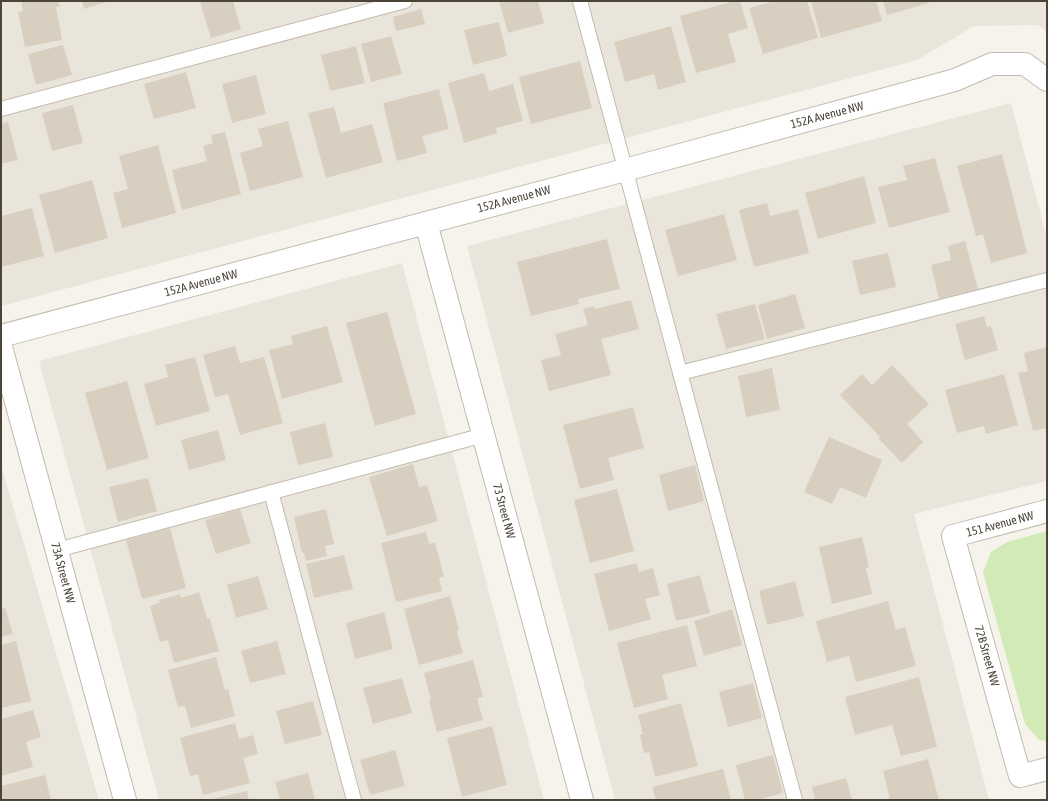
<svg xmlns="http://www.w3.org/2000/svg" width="1048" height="801" viewBox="0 0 1048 801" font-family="'Asap Condensed',sans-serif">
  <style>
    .residential { fill: #eae5da }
    .green { fill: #d2eab5 }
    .building { fill: #d8cfc1 }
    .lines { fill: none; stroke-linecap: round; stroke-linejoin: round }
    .lane-casing { stroke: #c2bbae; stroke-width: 16 }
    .street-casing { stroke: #c2bbae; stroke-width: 24 }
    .lane { stroke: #fff; stroke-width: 14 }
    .street { stroke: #fff; stroke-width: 22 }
    .labels { text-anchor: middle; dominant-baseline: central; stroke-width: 3; stroke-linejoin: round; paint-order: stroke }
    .street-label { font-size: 12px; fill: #4b4439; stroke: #fff }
  </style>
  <rect width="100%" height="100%" fill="#f6f3ec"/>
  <!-- residential -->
  <g class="residential">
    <polygon points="1,1 1047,1 1047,32 1038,25 974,26 917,60 1,306"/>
    <polygon points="1011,103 1047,238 1047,481 914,514 989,800 615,800 467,246"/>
    <polygon points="402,263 544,800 159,800 39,361"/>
    <polygon points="1,465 99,800 1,800"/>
  </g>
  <!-- green -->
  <polygon class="green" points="1047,531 1047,741 1039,740 1025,724 983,572 991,552 1007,542"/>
  <!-- building -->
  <g class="building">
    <polygon points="21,1 58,1 60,7 56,7 62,40 25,47 18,12 23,11"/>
    <polygon points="82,1 109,1 84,9"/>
    <polygon points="202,1 233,1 241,29 211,38 200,2"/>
    <polygon points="499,1 538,1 544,23 508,33"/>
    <polygon points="734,1 740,1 748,28 728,34 736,62 696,73 680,16"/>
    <polygon points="775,1 807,1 818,38 763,54 749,8"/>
    <polygon points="811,1 876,1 882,21 821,38"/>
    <polygon points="883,1 928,1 929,3 887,15"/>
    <polygon points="421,9 425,24 396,31 393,17"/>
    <polygon points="499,22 507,56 473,65 464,30"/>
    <polygon points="671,26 686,82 658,90 654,74 625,82 614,42"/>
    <polygon points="391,36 402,74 371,82 361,44"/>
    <polygon points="63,45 72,75 36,85 28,54"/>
    <polygon points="356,46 365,83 330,91 321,55"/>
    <polygon points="580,61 592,108 531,124 519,77"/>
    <polygon points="186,72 196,108 154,119 144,84"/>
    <polygon points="484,73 489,91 513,84 523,121 496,128 497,133 464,143 448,83"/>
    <polygon points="256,75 266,114 232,123 222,84"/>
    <polygon points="439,89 449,129 422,136 427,153 397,161 383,103"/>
    <polygon points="73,105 83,143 52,151 42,113"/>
    <polygon points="334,107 341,133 372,124 383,162 326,178 308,113"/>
    <polygon points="288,121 303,177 250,191 240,153 263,146 258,129"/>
    <polygon points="8,122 18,160 1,164 1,124"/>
    <polygon points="225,132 241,194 182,210 172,170 207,161 203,146 213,143 211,135"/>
    <polygon points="158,145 176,213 122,228 113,193 128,189 119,156"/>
    <polygon points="1002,154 1027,253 991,263 983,234 976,236 957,166"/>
    <polygon points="935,158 950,212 889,228 878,187 907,180 903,166"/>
    <polygon points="864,176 876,223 818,239 805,193"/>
    <polygon points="92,180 108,238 55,253 39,195"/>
    <polygon points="767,203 770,216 798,209 809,253 754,267 739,210"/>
    <polygon points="32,208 44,256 1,267 1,216"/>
    <polygon points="724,214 737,260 678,276 665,230"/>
    <polygon points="607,239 620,289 578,299 579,304 531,316 517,262"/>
    <polygon points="965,241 978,289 939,299 931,265 951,260 948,246"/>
    <polygon points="888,253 896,287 860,295 852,261"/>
    <polygon points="795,294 805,328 767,339 758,305"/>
    <polygon points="631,300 639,329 601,339 611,375 549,391 541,360 561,355 555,334 588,325 583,309 594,306 595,309"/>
    <polygon points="755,304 765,339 726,349 716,314"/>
    <polygon points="387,312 416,414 375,426 346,323"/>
    <polygon points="984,316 987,327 991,326 998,350 965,360 955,324"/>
    <polygon points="327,326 343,382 282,399 269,350 293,344 291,336"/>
    <polygon points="235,346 240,363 264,357 283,423 240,435 228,394 215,397 203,355"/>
    <polygon points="1047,347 1047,428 1033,431 1018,373 1028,371 1024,353"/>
    <polygon points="195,357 210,411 156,426 144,384 168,377 165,365"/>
    <polygon points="892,365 929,404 907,424 923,442 902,463 878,438 880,437 840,395 862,374 872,385"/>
    <polygon points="772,368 780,410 746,417 738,376"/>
    <polygon points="1004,374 1018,425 986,434 984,426 957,433 945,390"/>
    <polygon points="127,381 149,458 107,470 85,393"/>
    <polygon points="633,407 644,448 608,458 614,480 580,489 563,425"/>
    <polygon points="325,423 333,457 298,465 290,432"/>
    <polygon points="218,430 226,460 189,470 181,440"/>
    <polygon points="829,437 882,460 866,498 840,487 832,504 804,492"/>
    <polygon points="413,464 419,487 427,485 438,521 387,536 369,477"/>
    <polygon points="695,465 704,501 668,511 659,475"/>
    <polygon points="148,478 157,511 118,522 109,487"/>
    <polygon points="617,489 634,551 590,563 574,500"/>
    <polygon points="240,509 251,543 216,554 205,520"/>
    <polygon points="326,509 334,544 325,546 327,556 306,561 304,553 302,553 294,517"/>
    <polygon points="170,528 186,588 142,599 126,540"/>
    <polygon points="426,532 429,544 435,542 444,577 439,578 442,591 396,602 381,543"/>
    <polygon points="862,537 869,567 866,568 872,594 832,604 819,547"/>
    <polygon points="344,555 353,589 314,598 306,564"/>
    <polygon points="636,563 639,572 653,568 660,595 645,599 651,619 609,631 594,574"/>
    <polygon points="700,575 710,613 676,621 667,584"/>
    <polygon points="258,576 268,609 236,618 227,585"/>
    <polygon points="795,581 804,616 767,625 759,591"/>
    <polygon points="199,592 207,619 210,619 219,651 174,663 168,640 160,642 150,606 160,602 159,600 180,594 181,598"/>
    <polygon points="450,596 459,630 457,632 463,653 419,665 404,609"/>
    <polygon points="888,601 896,630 905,627 916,666 856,682 849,656 827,662 816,621"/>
    <polygon points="5,608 13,634 1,637 1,609"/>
    <polygon points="732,609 742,645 704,656 694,621"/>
    <polygon points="384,612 393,649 355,659 346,623"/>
    <polygon points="687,625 697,666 662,675 668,699 634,708 617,643"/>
    <polygon points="16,641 31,701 1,708 1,645"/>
    <polygon points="277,641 286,674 250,683 241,651"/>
    <polygon points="216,657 225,690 228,689 235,716 191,728 185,706 178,707 168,670"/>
    <polygon points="473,660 483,697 477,698 483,720 437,732 429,701 431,700 424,673"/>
    <polygon points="919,677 937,747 901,756 892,725 855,735 845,697"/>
    <polygon points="402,678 412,713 373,724 363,688"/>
    <polygon points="753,683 762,718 728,727 719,692"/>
    <polygon points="313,701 322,735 285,744 276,711"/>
    <polygon points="681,703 698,766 655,777 649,752 644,753 640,735 643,734 638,715"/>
    <polygon points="33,710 41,737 26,742 33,767 1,776 1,719"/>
    <polygon points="235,723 239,739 253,735 258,754 243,758 250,783 203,795 198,774 190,776 180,738"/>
    <polygon points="492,726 507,785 462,797 447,738"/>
    <polygon points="395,750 405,786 370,795 360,760"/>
    <polygon points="773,755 783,793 757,800 745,800 736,765"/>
    <polygon points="928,759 939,800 890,800 883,771"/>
    <polygon points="723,769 731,800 656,800 652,787"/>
    <polygon points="308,773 315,800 280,800 275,782"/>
    <polygon points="45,775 51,800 1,800 1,786"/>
    <polygon points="846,778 852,800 815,800 812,787"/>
    <polygon points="247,791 249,800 213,800 212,799"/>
  </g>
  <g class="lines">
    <!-- lane casing -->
    <g class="lane-casing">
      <g id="lane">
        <polyline points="580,1 795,800"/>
        <polyline points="1,109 405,1"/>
        <polyline points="680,373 1047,280"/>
        <polyline points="271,492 354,800"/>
        <polyline points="57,550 484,435"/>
      </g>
    </g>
    <!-- street casing -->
    <g class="street-casing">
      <g id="street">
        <polyline points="426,223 582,800"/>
        <polyline points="1,336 625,170 955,80 992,64 1025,64 1047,80"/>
        <polyline points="1,347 125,800"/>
        <polyline points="1047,511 953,536 1020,776 1047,769"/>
      </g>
    </g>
    <!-- lane -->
    <use href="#lane" class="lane"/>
    <!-- street -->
    <use href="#street" class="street"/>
  </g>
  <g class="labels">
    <!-- street labels -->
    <g class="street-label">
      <text transform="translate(827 115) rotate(-15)">152A Avenue NW</text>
      <text transform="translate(514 199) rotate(-15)">152A Avenue NW</text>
      <text transform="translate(201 283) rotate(-15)">152A Avenue NW</text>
      <text transform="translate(504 511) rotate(75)">73 Street NW</text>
      <text transform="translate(1000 524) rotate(-15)">151 Avenue NW</text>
      <text transform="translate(63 573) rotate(75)">73A Street NW</text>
      <text transform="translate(987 656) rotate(74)">72B Street NW</text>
    </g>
  </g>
  <!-- border -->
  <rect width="1048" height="801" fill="none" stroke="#4b4439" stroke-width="4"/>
</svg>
